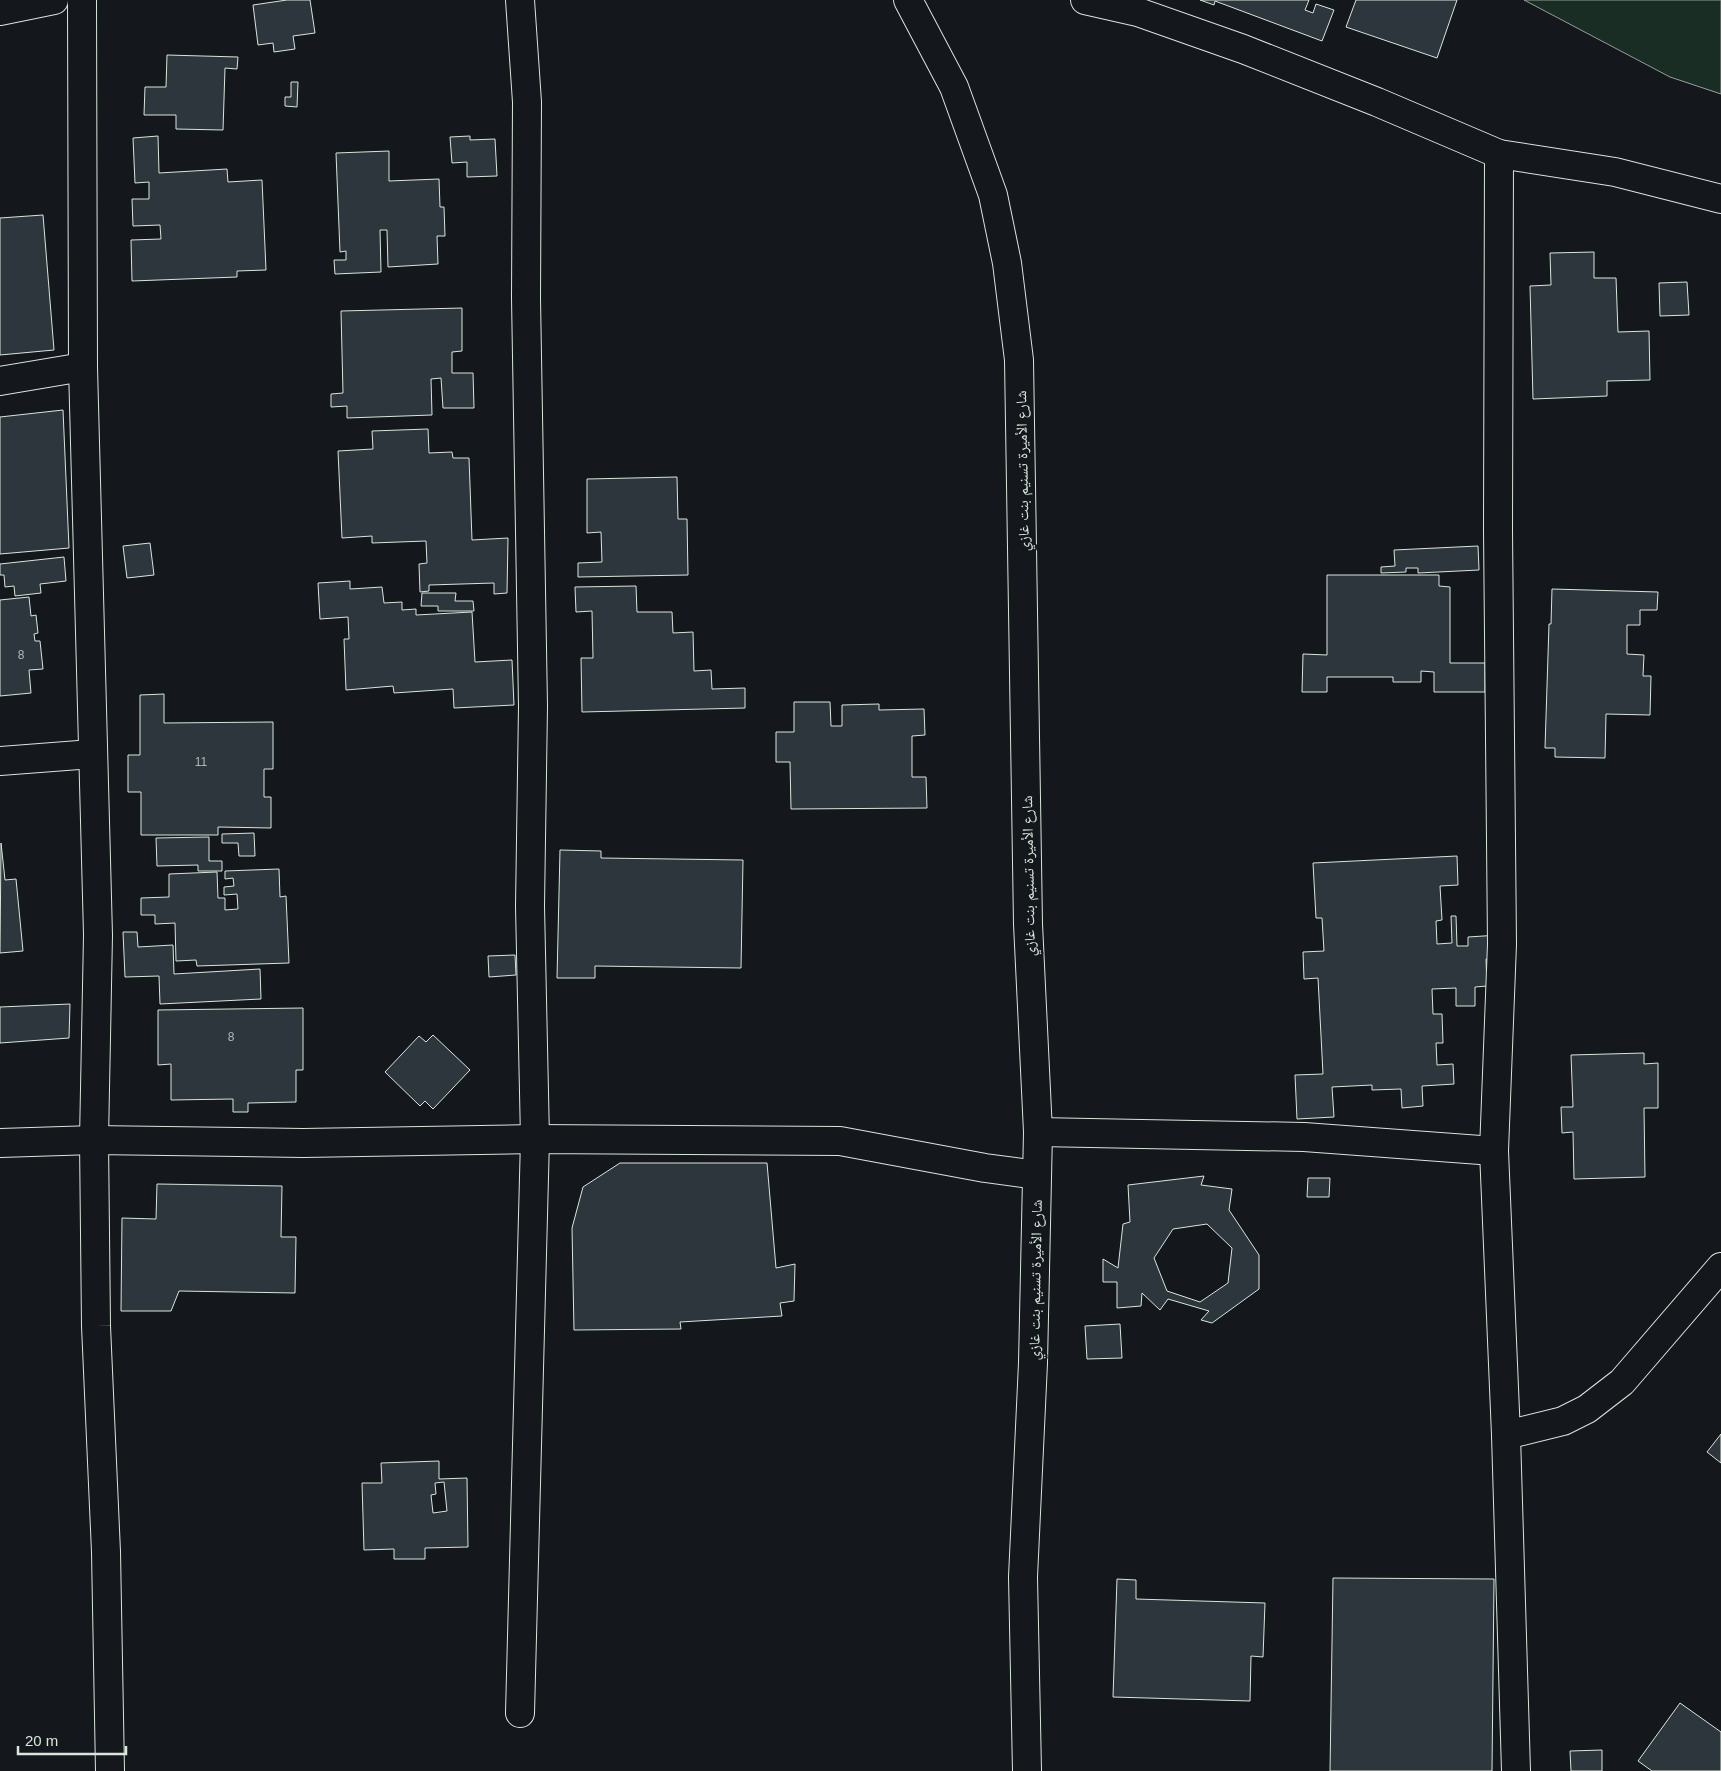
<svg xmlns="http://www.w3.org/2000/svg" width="1721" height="1771" viewBox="0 0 1721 1771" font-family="Helvetica,'Noto Naskh Arabic',sans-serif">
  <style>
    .green { fill: #1a2d24; stroke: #939e99 }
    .building { fill: #2c363c; stroke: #d8e6dc; fill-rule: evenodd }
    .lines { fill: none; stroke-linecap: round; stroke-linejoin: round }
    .minor-casing { stroke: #d8e6dc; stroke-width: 30 }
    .secondary-casing { stroke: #d8e6dc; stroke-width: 30 }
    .minor { stroke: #14181c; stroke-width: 28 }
    .secondary { stroke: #14181c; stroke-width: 28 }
    .labels { text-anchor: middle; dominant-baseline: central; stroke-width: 4; stroke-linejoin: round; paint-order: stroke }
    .number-label { font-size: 12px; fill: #adbab4 }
    .street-label { font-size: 15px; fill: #d8e6dc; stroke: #14181c }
  </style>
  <rect width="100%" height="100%" fill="#14181c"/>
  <!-- green -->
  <polygon class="green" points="1524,0 1721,0 1721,94 1670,77"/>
  <!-- building -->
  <g class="building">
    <polygon points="287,0 310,0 315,33 293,36 295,49 274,52 273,43 258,45 253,5"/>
    <polygon points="1200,0 1309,0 1305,10 1313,13 1316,4 1334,10 1322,41 1215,1 1214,5"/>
    <polygon points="1356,0 1457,0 1437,58 1346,27"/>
    <polygon points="167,55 238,57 237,69 225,68 223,130 176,129 176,115 144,115 145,87 166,87"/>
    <polygon points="291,82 298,82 297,107 285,106 285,97 291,97"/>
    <polygon points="158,136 159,173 227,169 228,182 262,180 266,270 237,271 237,277 132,281 131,240 161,239 160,225 133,226 132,199 149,199 149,182 135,183 133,138"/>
    <polygon points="470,136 470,140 495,139 497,176 467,177 467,162 452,163 450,137"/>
    <polygon points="389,151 389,181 439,179 440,207 444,207 445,236 437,236 438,264 388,267 387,230 380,230 381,272 335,274 334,260 346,260 346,251 340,252 336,153"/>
    <polygon points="43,215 54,350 0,355 0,218"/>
    <polygon points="1594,252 1594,278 1616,278 1618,332 1649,331 1650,380 1607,381 1607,396 1533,399 1530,286 1551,285 1550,253"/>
    <polygon points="1687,282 1689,315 1660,316 1659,283"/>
    <polygon points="462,308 462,351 452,352 452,373 473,373 474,408 443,408 441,378 431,379 432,415 347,418 347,406 331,407 331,394 343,393 341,311"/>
    <polygon points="63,410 69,548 0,554 0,417"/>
    <polygon points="428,429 429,453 452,452 453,458 469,458 472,540 508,538 507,593 494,594 494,583 429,585 429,591 420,592 419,564 427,563 426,541 372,543 372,536 342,538 338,451 373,449 372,431"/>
    <polygon points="677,477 678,519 687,519 688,575 578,577 578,563 602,562 601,532 587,533 587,479"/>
    <polygon points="150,543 154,575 127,578 123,546"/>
    <polygon points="1478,546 1479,570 1418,573 1418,568 1406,568 1406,572 1381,573 1381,567 1395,566 1394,550"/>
    <polygon points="64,557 66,581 40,584 41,593 15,596 14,586 5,587 4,575 0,575 0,564"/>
    <polygon points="1327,575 1439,575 1439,586 1450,587 1450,663 1485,663 1485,692 1434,692 1434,672 1421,671 1421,682 1393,682 1393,677 1327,677 1327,692 1302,692 1303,654 1327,655"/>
    <polygon points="350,581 350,589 382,587 384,603 402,602 402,610 416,609 416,615 472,612 475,662 512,660 514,705 454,708 453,689 394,693 393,686 346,690 344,639 349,639 348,617 320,619 318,583"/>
    <polygon points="636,586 637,612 672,612 673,633 693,632 694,671 711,670 712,689 745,688 745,708 582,712 581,658 593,658 592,611 576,612 575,587"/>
    <polygon points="1552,589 1658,592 1657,610 1640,610 1640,625 1627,625 1627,654 1644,655 1643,676 1651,676 1650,715 1606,714 1605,758 1555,757 1555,748 1545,748 1549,624 1551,624"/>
    <polygon points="422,593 456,593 455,601 473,601 474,611 438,611 438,606 421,606"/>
    <polygon points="29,597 31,616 36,615 38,633 34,634 35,641 40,641 43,669 29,670 31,693 0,696 0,600"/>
    <polygon points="164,694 164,723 273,722 273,769 264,769 264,797 271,797 271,828 218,827 218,835 141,835 141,792 128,792 128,755 140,755 140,695"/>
    <polygon points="794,702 830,702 831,726 842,726 842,705 879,704 879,710 924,709 925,735 912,736 912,777 926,777 927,808 791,809 790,762 776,762 776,732 794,732"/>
    <polygon points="254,833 255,856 239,856 238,843 222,843 222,834"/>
    <polygon points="209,837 209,861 222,861 222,871 198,871 198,865 157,866 156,838"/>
    <polygon points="1,843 5,880 16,879 23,951 0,953"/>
    <polygon points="560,850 601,851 601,858 743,860 741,968 595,966 595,978 557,978"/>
    <polygon points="1457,856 1458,885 1440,886 1442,920 1436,921 1437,944 1452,943 1451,916 1456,916 1457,946 1468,946 1468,937 1499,935 1500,958 1486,959 1487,986 1475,987 1475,1006 1456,1006 1456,988 1432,989 1433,1014 1442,1014 1443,1043 1436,1043 1437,1065 1453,1064 1454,1084 1422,1086 1423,1106 1402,1108 1401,1089 1372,1090 1372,1085 1332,1087 1334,1117 1297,1119 1295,1075 1323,1074 1318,978 1304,979 1303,952 1324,951 1322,918 1316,918 1313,863"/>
    <polygon points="279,869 280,897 286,896 289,963 197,966 196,960 176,961 175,923 155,924 155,915 141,915 141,898 169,897 169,874 217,872 218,898 225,898 225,910 238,909 237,894 224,895 224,887 234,886 233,878 225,879 225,871"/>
    <polygon points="123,932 137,932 138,947 173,945 174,974 260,969 261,999 160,1004 159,976 125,977"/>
    <polygon points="515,955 516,975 489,977 488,956"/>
    <polygon points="70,1004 69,1038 0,1043 0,1007"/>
    <polygon points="303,1008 303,1070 296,1070 296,1102 248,1103 248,1112 233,1112 233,1099 171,1100 171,1064 158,1065 158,1010"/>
    <polygon points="433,1035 470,1070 433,1109 425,1101 420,1106 385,1072 419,1036 426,1042"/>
    <polygon points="1644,1053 1644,1064 1658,1063 1658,1108 1644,1108 1645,1177 1574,1179 1573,1132 1562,1133 1561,1107 1573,1107 1571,1055"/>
    <polygon points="620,1163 767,1163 776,1268 795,1264 794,1301 780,1303 782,1316 680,1322 681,1329 574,1330 572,1228 583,1187"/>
    <path d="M1204,1176L1201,1185L1232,1189L1229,1210L1259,1255V1289L1212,1323L1201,1320L1209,1311L1168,1299L1160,1310L1142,1293L1141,1306L1117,1308V1282H1103V1259L1118,1268L1123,1224L1130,1222L1128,1185ZM1207,1224L1232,1248L1228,1283L1200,1302L1167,1291L1154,1258L1173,1229Z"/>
    <polygon points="1308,1178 1330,1178 1329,1197 1307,1197"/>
    <polygon points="157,1184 282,1186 281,1237 296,1237 295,1293 179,1291 171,1311 121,1311 122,1218 156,1219"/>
    <polygon points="1120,1324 1122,1358 1087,1359 1085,1326"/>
    <polygon points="1721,1434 1721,1463 1707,1452"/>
    <path d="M439,1461V1479L467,1478L468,1547L425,1548V1559H394V1549L364,1550L362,1483H382L381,1463ZM444,1482L447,1511L433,1513L431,1495L436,1494L435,1483Z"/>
    <polygon points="1333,1578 1494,1579 1492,1771 1330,1771"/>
    <polygon points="1117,1579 1136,1580 1136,1599 1265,1603 1263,1657 1251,1656 1250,1701 1113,1697"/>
    <polygon points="1680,1703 1721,1732 1721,1771 1652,1771 1638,1761"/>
    <polygon points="1602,1750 1602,1771 1571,1771 1570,1751"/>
  </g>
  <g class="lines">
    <!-- minor casing -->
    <g class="minor-casing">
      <g id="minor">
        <polyline points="82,0 83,367 98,935 94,1140 96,1326 106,1552 110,1771"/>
        <polyline points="520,0 527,102 526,298 533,706 530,906 535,1139 520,1713"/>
        <polyline points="1085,0 1138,12 1243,49 1377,102 1499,154 1615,172 1721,199"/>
        <polyline points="0,11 54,0"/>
        <polyline points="1499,154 1498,531 1502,944 1494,1151 1506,1435 1516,1771"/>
        <polyline points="0,381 83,367"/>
        <polyline points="0,761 92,754"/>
        <polyline points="1038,1132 1304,1137 1494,1151"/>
        <polyline points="0,1143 94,1140 303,1143 535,1139 840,1141 985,1168 1037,1175"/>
        <polyline points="1506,1435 1563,1421 1587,1409 1622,1382 1721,1267"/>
      </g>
    </g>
    <!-- secondary casing -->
    <g class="secondary-casing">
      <polyline id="secondary" points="908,0 954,87 993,195 1007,263 1019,360 1028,924 1038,1132 1033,1363 1023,1577 1027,1771"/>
    </g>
    <!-- minor -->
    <use href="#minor" class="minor"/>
    <!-- secondary -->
    <use href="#secondary" class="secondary"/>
  </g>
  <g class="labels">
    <!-- number labels -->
    <g class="number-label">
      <text x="21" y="655">8</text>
      <text x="201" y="762">11</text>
      <text x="231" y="1037">8</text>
    </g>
    <!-- street labels -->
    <g class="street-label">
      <text transform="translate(1022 471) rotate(-91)">شارع الأميرة تسنيم بنت غازي</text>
      <text transform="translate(1028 876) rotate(-91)">شارع الأميرة تسنيم بنت غازي</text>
      <text transform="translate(1035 1280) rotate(-89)">شارع الأميرة تسنيم بنت غازي</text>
    </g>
  </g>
  <!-- scale -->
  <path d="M18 1746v8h108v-8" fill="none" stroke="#d8e6dc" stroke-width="2.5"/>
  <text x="25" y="1746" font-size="15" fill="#d8e6dc" stroke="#14181c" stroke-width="4" paint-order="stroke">20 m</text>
</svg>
